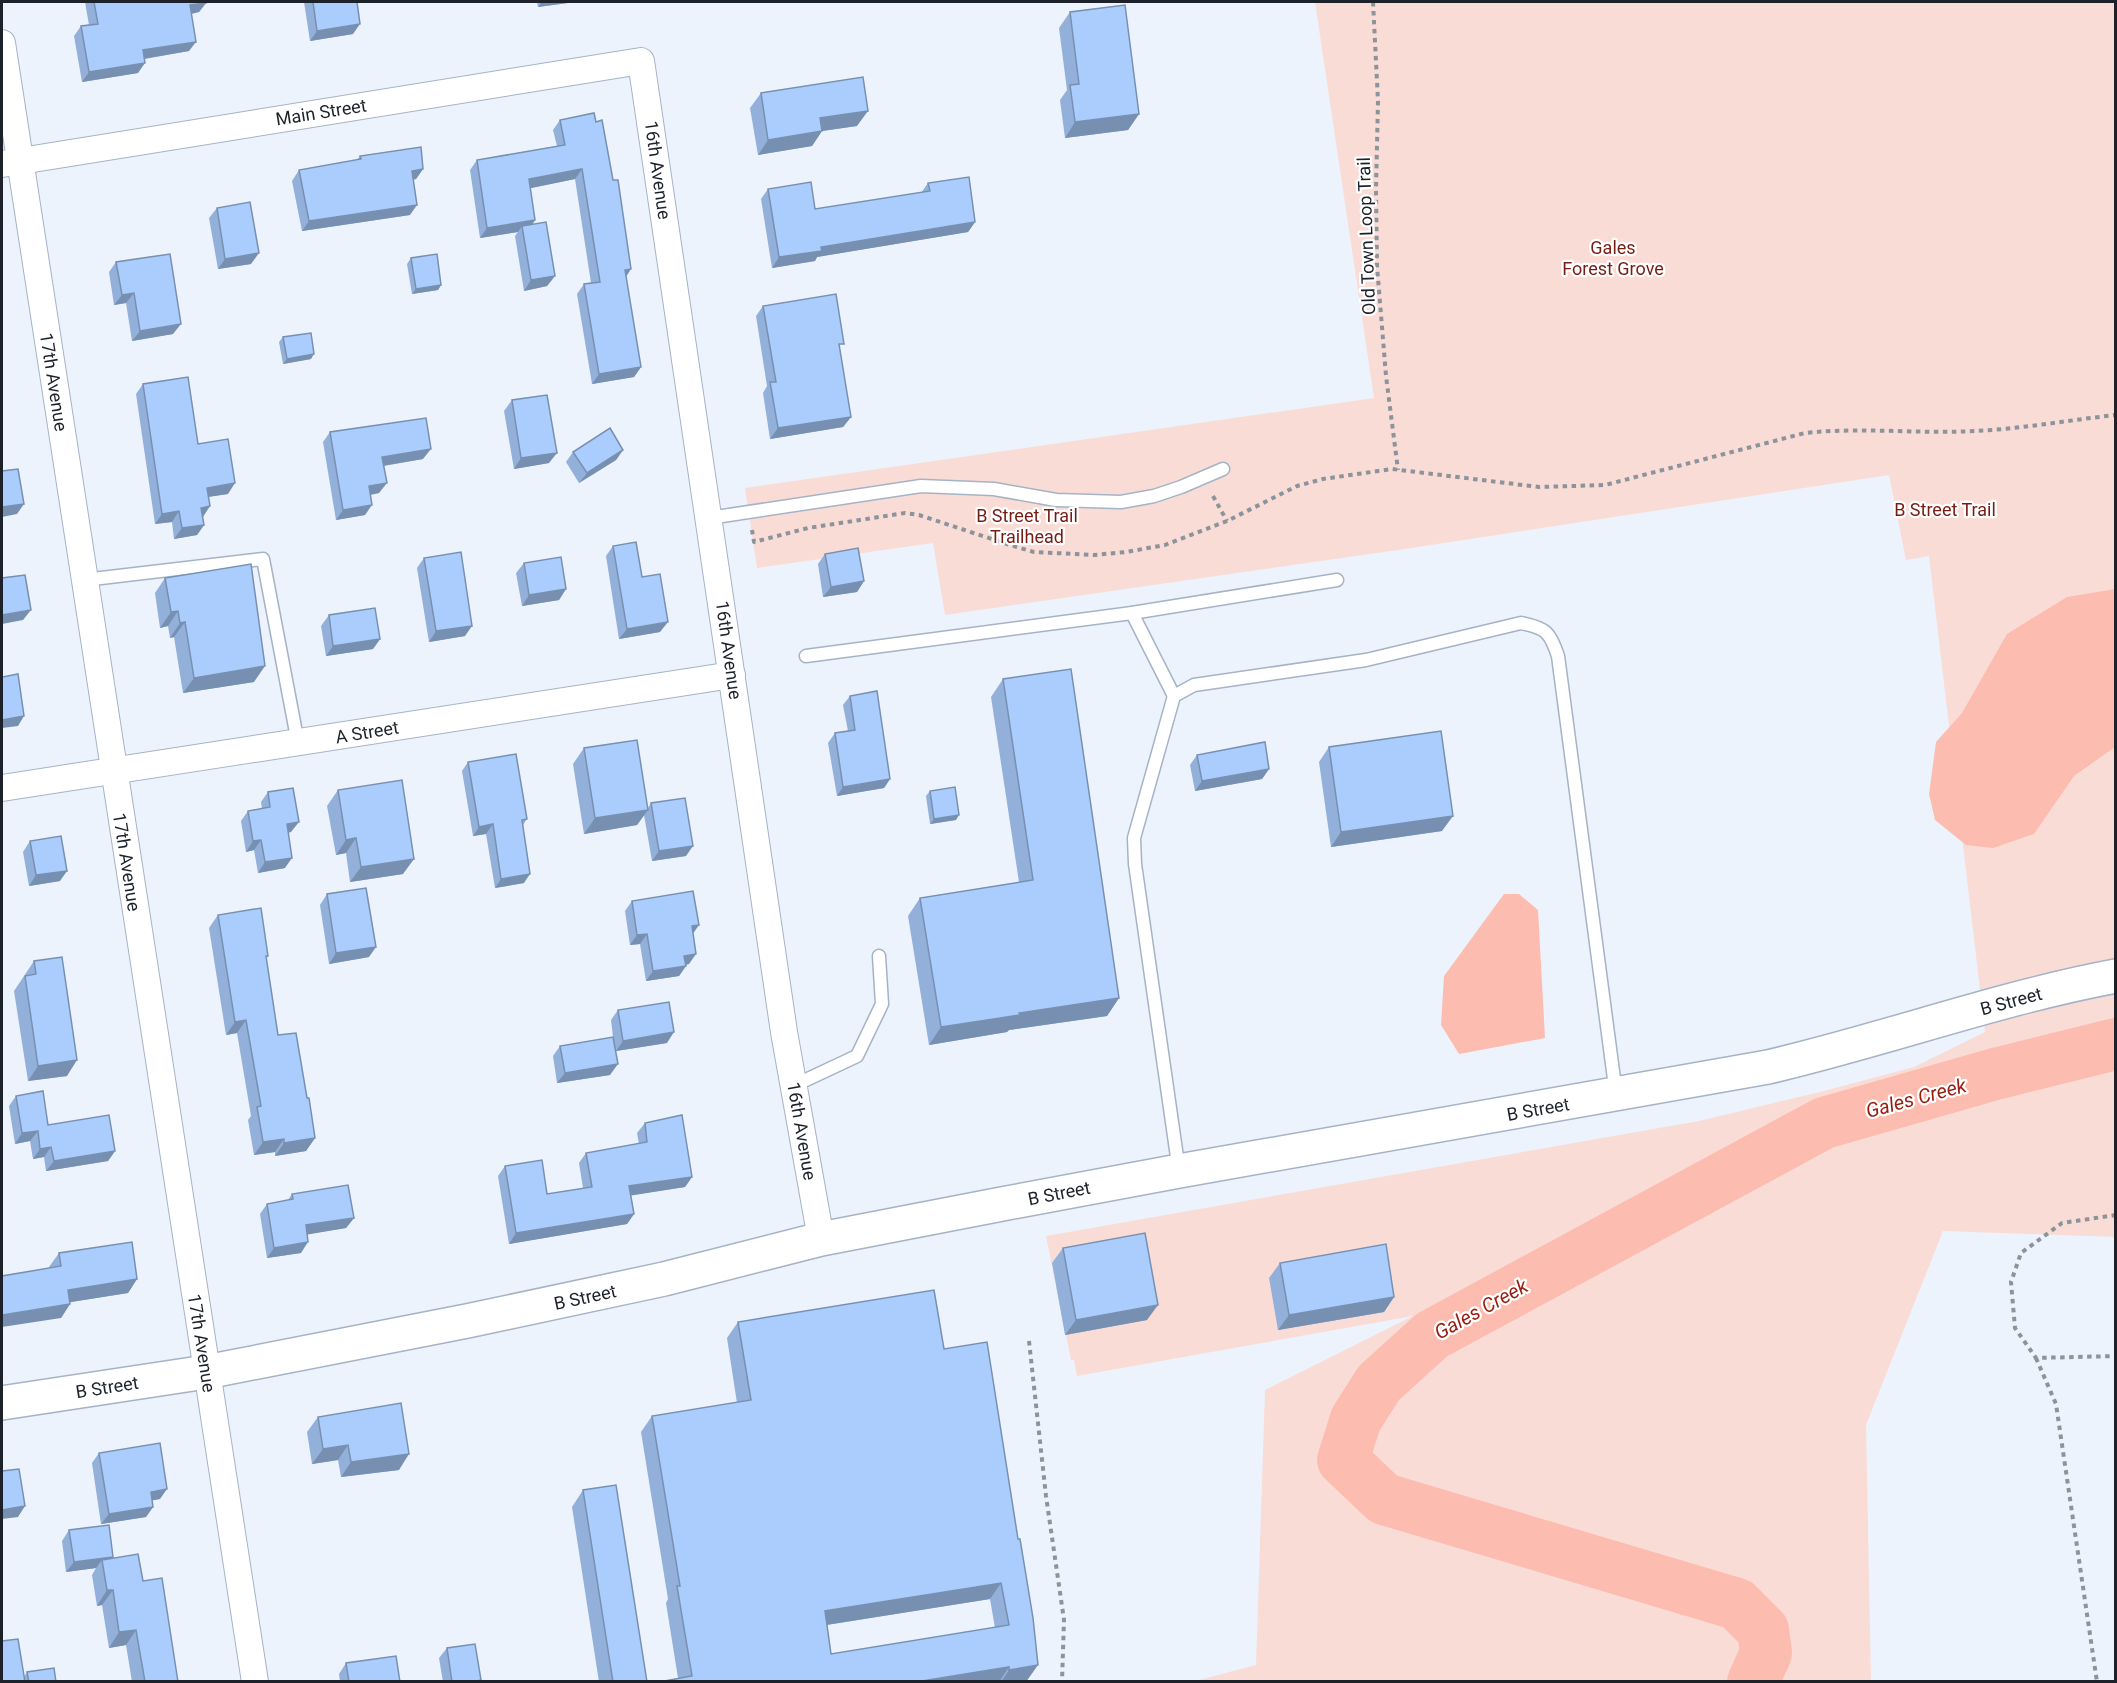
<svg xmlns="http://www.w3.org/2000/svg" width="2117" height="1683" viewBox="0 0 2117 1683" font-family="Roboto,sans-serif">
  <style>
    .green { fill: #fadcd6 }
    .water { fill: #fdbcb0 }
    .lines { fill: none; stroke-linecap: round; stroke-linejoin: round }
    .river { stroke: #fdbcb0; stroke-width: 52 }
    .service-casing { stroke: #a5b3c6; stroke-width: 15 }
    .minor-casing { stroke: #a5b3c6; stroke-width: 28 }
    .primary-casing { stroke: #a5b3c6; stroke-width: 36 }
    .path { stroke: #8d939b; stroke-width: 4; stroke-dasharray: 4.5 4.5; stroke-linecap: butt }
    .service { stroke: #fff; stroke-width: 12 }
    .minor { stroke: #fff; stroke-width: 26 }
    .primary { stroke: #fff; stroke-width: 33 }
    .wall { fill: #92b0da; fill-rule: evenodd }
    .shaded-wall { fill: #7790b1 }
    .building { fill: #aacdfd; stroke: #7790b1; stroke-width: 1.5; fill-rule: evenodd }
    .labels { text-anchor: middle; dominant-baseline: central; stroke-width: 4.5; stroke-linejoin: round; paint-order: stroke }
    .street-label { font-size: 18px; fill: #1d222a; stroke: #fff }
    .park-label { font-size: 18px; fill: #771c13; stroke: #fff }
    .water-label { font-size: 20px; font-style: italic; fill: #971d11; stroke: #fff }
  </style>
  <rect width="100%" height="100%" fill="#edf3fc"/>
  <!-- green -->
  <polygon class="green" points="1315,2 2115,2 2115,1237 1943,1231 1866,1425 1871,1681 1195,1681 1256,1665 1265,1390 1413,1316 1077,1376 1074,1360 1071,1360 1046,1236 1699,1121 1824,1091 1914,1067 1985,1032 1929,556 1906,560 1889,475 1398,550 945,615 933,543 757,568 745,488 1374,398"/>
  <!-- water -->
  <g class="water">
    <polygon points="2115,589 2115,747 2074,776 2034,834 1993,848 1966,845 1935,820 1929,794 1936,742 1962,713 2007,634 2067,597"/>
    <polygon points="1504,894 1519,894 1538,910 1545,1038 1459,1054 1441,1025 1444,976"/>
  </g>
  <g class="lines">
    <!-- river -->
    <polyline class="river" points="1753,1682 1766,1653 1763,1630 1737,1604 1384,1499 1343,1460 1356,1419 1379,1383 1432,1335 1824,1123 1995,1074 2116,1044"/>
    <!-- service casing -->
    <g class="service-casing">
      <g id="service">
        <polyline points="709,518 921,486 994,489 1056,500 1121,502 1154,496 1181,487 1223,469"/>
        <polyline points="84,580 263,559 298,743"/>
        <polyline points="1132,613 1174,696"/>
        <polyline points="806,656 1132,613 1337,580"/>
        <polyline points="793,1086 857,1056 882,1004 879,956"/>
        <path d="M1179,1171L1135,864L1134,838L1174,696L1194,685L1366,660L1521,623C1546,628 1550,632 1558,656L1616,1094"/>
      </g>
    </g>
    <!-- minor casing -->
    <g class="minor-casing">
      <g id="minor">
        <polyline points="2,43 255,1682"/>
        <polyline points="2,164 641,61 784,1032 821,1239"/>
        <polyline points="2,788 732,675"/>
      </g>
    </g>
    <!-- primary casing -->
    <g class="primary-casing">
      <path id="primary" d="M2,1403L206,1372L467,1321L664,1279L821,1239L1002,1204L1179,1171L1768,1067C1884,1040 1998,998 2116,976"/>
    </g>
    <!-- path -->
    <g class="path">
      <polyline points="1373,2 1378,101 1376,189 1377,266 1386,376 1398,470"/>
      <polyline points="1213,496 1227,521"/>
      <path d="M752,530L754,542L808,528L905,513L919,515L1010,545L1034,552L1094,555L1126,552L1165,545L1227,521L1297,486L1323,479L1392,469L1539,487L1605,485L1805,433C1862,427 1918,434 1974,431C2021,429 2069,420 2116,415"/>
      <polyline points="2116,1215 2062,1223 2021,1253 2011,1282 2015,1328 2036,1358 2116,1356"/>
      <polyline points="1029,1341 1046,1496 1064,1620 1062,1682"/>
      <polyline points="2036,1358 2056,1404 2097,1682"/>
    </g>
    <!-- service -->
    <use href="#service" class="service"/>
    <!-- minor -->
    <use href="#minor" class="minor"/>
    <!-- primary -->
    <use href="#primary" class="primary"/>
  </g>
  <!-- wall -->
  <g class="wall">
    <polygon points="85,2 206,2 206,3 199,12 192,14 189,51 145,59 138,73 82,82 74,36 81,26 89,25"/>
    <polygon points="304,2 357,2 353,34 310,41"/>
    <polygon points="537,2 575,2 538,7"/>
    <polygon points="1070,12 1139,114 1128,130 1065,138 1060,100 1067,90 1059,28"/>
    <polygon points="761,93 857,126 822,131 812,146 758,155 750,108"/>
    <polygon points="594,113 626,276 641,367 634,377 592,384 577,294 584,284 591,283 575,179 530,188 535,220 533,224 555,276 547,286 524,291 515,236 518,232 480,238 470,170 477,160 557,146 553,130 560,120"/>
    <polygon points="360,156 423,169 416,179 413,180 410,215 302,231 292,181 299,170 357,160"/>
    <polygon points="928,183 975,222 968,232 817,257 815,261 772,268 761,199 768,189 815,209 921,193"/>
    <polygon points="217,208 251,264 218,269 209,218"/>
    <polygon points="411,258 441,285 438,290 412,294 407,264"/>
    <polygon points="116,262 173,334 132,341 126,303 114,305 109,272"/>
    <polygon points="763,306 840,350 851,417 843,427 770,439 763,393 767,386 756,316"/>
    <polygon points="283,337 311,359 283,364 279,342"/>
    <polygon points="143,384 198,444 228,494 208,497 203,517 204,525 197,535 174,539 172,522 155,524 136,394"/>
    <polygon points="512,400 549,463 514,469 504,411"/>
    <polygon points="330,432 423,459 384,466 379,493 371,495 365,515 336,520 323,442"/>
    <polygon points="623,450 616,460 579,483 566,462 573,452"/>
    <polygon points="613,546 642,577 660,632 619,639 606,556"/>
    <polygon points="825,554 864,581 857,592 823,597 818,564"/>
    <polygon points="424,558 465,636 429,642 417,568"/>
    <polygon points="524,563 566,589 559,600 522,606 516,573"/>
    <polygon points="165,578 254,682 183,693 174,637 170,638 168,626 160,628 155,593"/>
    <polygon points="329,615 380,639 373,649 326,656 321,626"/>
    <polygon points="1003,679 1119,998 1107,1016 1009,1030 1007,1032 929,1045 908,916 920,898 1019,882 991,697"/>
    <polygon points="850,696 890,779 884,788 837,796 828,743 835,733 848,731 843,705"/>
    <polygon points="1329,747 1442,831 1331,847 1319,762"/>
    <polygon points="584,748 648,808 651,803 686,856 652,861 644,815 637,825 584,834 573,764"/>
    <polygon points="1197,755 1269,769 1262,779 1195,791 1190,765"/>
    <polygon points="468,762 527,819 523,825 524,883 495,888 486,834 473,836 462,771"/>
    <polygon points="338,790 403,874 350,882 346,853 336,855 327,806"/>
    <polygon points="930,791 956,820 930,824 926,796"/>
    <polygon points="268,792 291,832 288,833 285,868 258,873 254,850 246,852 241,821 248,811 262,809 261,802"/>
    <polygon points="30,841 60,881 29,886 23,852"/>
    <polygon points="327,894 369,957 329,964 320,905"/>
    <polygon points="632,901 689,964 686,965 686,966 679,976 646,981 640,944 630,945 625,911"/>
    <polygon points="218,915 268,956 266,959 278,1035 307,1098 315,1138 306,1151 275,1156 275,1152 254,1155 248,1120 251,1116 237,1033 226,1035 209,928"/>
    <polygon points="34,961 67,1076 28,1081 14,991"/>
    <polygon points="618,1010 667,1043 616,1051 610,1075 557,1083 553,1056 560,1046 613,1037 611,1020"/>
    <polygon points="16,1096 48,1125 115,1151 108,1161 46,1171 44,1157 33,1159 30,1141 15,1144 9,1106"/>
    <polygon points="645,1123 692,1177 685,1187 631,1195 634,1214 627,1224 509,1244 498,1176 505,1166 547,1194 583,1188 579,1163 586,1153 639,1144 637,1133"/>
    <polygon points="292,1194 354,1218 346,1228 307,1234 301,1253 267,1258 260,1214 267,1204 288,1200"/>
    <polygon points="1063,1248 1147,1320 1065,1335 1052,1263"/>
    <polygon points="59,1253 137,1279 128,1293 70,1302 70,1304 61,1318 49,1267"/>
    <polygon points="1280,1263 1394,1297 1384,1312 1278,1330 1269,1278"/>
    <path d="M738,1322L944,1349L1026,1682H659L678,1678L666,1603L668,1599L641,1432L652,1416L737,1403L727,1338ZM990,1599L995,1628L831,1654L827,1625Z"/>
    <polygon points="318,1417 399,1470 341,1477 338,1460 312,1464 307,1432"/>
    <polygon points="99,1453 160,1499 152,1500 153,1507 146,1517 101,1524 92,1463"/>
    <polygon points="583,1490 647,1682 599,1682 572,1507"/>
    <polygon points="69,1530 112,1558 143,1581 178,1682 132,1682 126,1645 109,1648 102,1605 97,1606 92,1575 96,1568 66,1572 62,1541"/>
    <polygon points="447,1648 480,1682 443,1682 439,1658"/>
    <polygon points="346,1663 400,1682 340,1682 339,1674"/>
    <polygon points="27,1672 56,1682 2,1682 24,1677"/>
  </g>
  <!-- shaded-wall -->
  <g class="shaded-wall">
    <polygon points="542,2 575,2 538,7"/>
    <polygon points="206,3 199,12 184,15 190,5"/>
    <polygon points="360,24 353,34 310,41 317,31"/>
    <polygon points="196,42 189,51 136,60 143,50"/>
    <polygon points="145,63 138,73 82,82 89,72"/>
    <polygon points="868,111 857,126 822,131 812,146 758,155 768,140 820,118"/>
    <polygon points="1139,114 1128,130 1065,138 1075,122"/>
    <polygon points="423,169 416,179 405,181 412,171"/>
    <polygon points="582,169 575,179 522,190 529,179"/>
    <polygon points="417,205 410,215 302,231 309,221"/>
    <polygon points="535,220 528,230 522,226 518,232 480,238 487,228"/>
    <polygon points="975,222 968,232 817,257 815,261 772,268 779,257 821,247"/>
    <polygon points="259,253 251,264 218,269 225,259"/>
    <polygon points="631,269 624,280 625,270"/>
    <polygon points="555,276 547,286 524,291 531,280"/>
    <polygon points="441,285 438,290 412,294 416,289"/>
    <polygon points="134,293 126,303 114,305 122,295"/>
    <polygon points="181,324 173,334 132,341 140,331"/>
    <polygon points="314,354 311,359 283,364 287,359"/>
    <polygon points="641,367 634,377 592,384 599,374"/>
    <polygon points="851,417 843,427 770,439 778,428"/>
    <polygon points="431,449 423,459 375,467 382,457"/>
    <polygon points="623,450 616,460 579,483 587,473"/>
    <polygon points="557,453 549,463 514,469 521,458"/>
    <polygon points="235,483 228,494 200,498 207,488"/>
    <polygon points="387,483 379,493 362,496 369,486"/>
    <polygon points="24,504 17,514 2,517 2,507"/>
    <polygon points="372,505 365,515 336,520 343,510"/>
    <polygon points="210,506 203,517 201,508"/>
    <polygon points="179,511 172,522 155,524 162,514"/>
    <polygon points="204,525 197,535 174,539 182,528"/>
    <polygon points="864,581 857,592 823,597 831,587"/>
    <polygon points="566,589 559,600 522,606 529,595"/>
    <polygon points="31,610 23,620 2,624 2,615"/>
    <polygon points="178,611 168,626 160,628 171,612"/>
    <polygon points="185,622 174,637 170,638 180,623"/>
    <polygon points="668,622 660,632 619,639 627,629"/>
    <polygon points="472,626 465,636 429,642 436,631"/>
    <polygon points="380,639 373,649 326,656 333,646"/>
    <polygon points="265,666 254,682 183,693 194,678"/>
    <polygon points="24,716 18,726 2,728 2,720"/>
    <polygon points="1269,769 1262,779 1195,791 1202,781"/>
    <polygon points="890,779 884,788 837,796 843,787"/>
    <polygon points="648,810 637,825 584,834 595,818"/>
    <polygon points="959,815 956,820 930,824 934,819"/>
    <polygon points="1453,816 1442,831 1331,847 1341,832"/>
    <polygon points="299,822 291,832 280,834 287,824"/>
    <polygon points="493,824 486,834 473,836 479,827"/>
    <polygon points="356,838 346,853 336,855 346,840"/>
    <polygon points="261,840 254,850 246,852 253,841"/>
    <polygon points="693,846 686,856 652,861 659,851"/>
    <polygon points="292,858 285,868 258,873 265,862"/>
    <polygon points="414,859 403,874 350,882 361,867"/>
    <polygon points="67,871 60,881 29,886 36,875"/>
    <polygon points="530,874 524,883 495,888 501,879"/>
    <polygon points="699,925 692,935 692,926"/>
    <polygon points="647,934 640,944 630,945 637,935"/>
    <polygon points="376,947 369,957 329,964 336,953"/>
    <polygon points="696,954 689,964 677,966 684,956"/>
    <polygon points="686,966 679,976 646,981 653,971"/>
    <polygon points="1119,998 1107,1016 1009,1030 1007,1032 929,1045 941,1027 1019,1013"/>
    <polygon points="246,1020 237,1033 226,1035 235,1022"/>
    <polygon points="674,1032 667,1043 616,1051 623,1041"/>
    <polygon points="77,1060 67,1076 28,1081 38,1066"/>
    <polygon points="618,1064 610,1075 557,1083 565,1073"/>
    <polygon points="38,1131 30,1141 15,1144 22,1133"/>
    <polygon points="315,1138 306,1151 275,1156 284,1143"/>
    <polygon points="284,1139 275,1152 254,1155 263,1142"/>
    <polygon points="51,1147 44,1157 33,1159 40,1149"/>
    <polygon points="115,1151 108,1161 46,1171 54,1161"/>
    <polygon points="692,1177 685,1187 622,1197 629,1186"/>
    <polygon points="634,1214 627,1224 509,1244 516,1233"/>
    <polygon points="354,1218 346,1228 299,1236 306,1225"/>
    <polygon points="308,1242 301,1253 267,1258 274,1248"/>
    <polygon points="137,1279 128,1293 59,1304 68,1290"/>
    <polygon points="1394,1297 1384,1312 1278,1330 1289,1315"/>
    <polygon points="70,1304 61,1318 2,1327 2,1316 3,1315"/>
    <polygon points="1158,1305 1147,1320 1065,1335 1076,1320"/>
    <polygon points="348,1445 338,1460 312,1464 323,1449"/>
    <polygon points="409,1454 399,1470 341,1477 351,1462"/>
    <polygon points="167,1489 160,1499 143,1502 151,1492"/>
    <polygon points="25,1506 18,1517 2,1519 2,1510"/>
    <polygon points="153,1507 146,1517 101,1524 109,1514"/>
    <polygon points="113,1557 106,1567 102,1560 96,1568 66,1572 74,1562"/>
    <polygon points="1001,1583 990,1599 813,1627 825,1611"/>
    <polygon points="107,1590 113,1590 102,1605 97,1606"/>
    <polygon points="136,1630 126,1645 109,1648 119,1632"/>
    <polygon points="1038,1665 1026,1682 1001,1682 1009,1670"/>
    <polygon points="1009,1667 999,1682 916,1682"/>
  </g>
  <!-- building -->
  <g class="building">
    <polygon points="94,2 206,2 206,3 190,5 196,42 143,50 145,63 89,72 81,26 98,24"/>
    <polygon points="313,2 357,2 360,24 317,31"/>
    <polygon points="1125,5 1139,114 1075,122 1070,85 1079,84 1070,12"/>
    <polygon points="863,77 868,111 820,118 822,131 768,140 761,93"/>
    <polygon points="594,113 596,122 602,120 613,180 618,180 631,269 625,270 641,367 599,374 584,284 600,282 582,169 529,179 535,220 487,228 477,160 565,145 560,120"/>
    <polygon points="421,147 423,169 412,171 417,205 309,221 299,170 361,159 360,156"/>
    <polygon points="969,177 975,222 821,247 822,251 779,257 768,189 811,182 815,209 930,191 928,183"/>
    <polygon points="250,202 259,253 225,259 217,208"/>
    <polygon points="546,222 555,276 531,280 522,226"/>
    <polygon points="170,254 181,324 140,331 134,293 122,295 116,262"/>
    <polygon points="437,254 441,285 416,289 411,258"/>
    <polygon points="836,294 844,344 839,344 851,417 778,428 770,382 776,382 763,306"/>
    <polygon points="311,333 314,354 287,359 283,337"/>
    <polygon points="188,377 198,444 228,439 235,483 207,488 210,506 201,508 204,525 182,528 179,511 162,514 143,384"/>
    <polygon points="547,395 557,453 521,458 512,400"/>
    <polygon points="426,418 431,449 382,457 387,483 369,486 372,505 343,510 330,432"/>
    <polygon points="610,428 623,450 587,473 573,452"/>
    <polygon points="18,469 24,504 2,507 2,471"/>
    <polygon points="636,542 642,577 660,574 668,622 627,629 613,546"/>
    <polygon points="858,548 864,581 831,587 825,554"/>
    <polygon points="461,552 472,626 436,631 424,558"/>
    <polygon points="561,557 566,589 529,595 524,563"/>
    <polygon points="251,564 265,666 194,678 185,622 180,623 178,611 171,612 165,578"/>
    <polygon points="25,575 31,610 2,615 2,578"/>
    <polygon points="375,608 380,639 333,646 329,615"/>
    <polygon points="1071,669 1119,998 1019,1013 1020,1015 941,1027 920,898 1033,880 1003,679"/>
    <polygon points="18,674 24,716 2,720 2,677"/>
    <polygon points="877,691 890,779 843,787 835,733 855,730 850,696"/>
    <polygon points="1441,731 1453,816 1341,832 1329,747"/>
    <polygon points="637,740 648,810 595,818 584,748"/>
    <polygon points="1265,742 1269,769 1202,781 1197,755"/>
    <polygon points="516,754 527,819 522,820 530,874 501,879 493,824 479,827 468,762"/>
    <polygon points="402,780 414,859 361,867 356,838 346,840 338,790"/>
    <polygon points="955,787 959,815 934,819 930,791"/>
    <polygon points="293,788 299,822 287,824 292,858 265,862 261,840 253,841 248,811 270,807 268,792"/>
    <polygon points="685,798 693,846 659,851 651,803"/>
    <polygon points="61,836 67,871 36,875 30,841"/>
    <polygon points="366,888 376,947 336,953 327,894"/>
    <polygon points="693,891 699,925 692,926 696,954 684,956 686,966 653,971 647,934 637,935 632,901"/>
    <polygon points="261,908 268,956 266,956 278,1035 296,1033 307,1098 309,1098 315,1138 284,1143 284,1139 263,1142 257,1107 261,1106 246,1020 235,1022 218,915"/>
    <polygon points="62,957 77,1060 38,1066 25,976 36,974 34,961"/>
    <polygon points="669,1002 674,1032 623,1041 618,1010"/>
    <polygon points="613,1037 618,1064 565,1073 560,1046"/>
    <polygon points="43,1091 48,1125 109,1115 115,1151 54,1161 51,1147 40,1149 38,1131 22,1133 16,1096"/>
    <polygon points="682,1115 692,1177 629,1186 634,1214 516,1233 505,1166 542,1160 547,1194 592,1187 586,1153 647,1142 645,1123"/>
    <polygon points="348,1185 354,1218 306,1225 308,1242 274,1248 267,1204 293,1199 292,1194"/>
    <polygon points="1145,1233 1158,1305 1076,1320 1063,1248"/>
    <polygon points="132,1242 137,1279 68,1290 70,1304 3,1315 3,1318 2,1318 2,1276 61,1266 59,1253"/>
    <polygon points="1386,1244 1394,1297 1289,1315 1280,1263"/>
    <path d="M934,1290L944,1349L987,1342L1018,1539H1020L1033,1618L1038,1665L1009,1670V1667L916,1682H659L692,1676L677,1586H680L652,1416L751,1400L738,1322ZM1001,1583L1009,1625L831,1654L825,1611Z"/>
    <polygon points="401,1403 409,1454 351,1462 348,1445 323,1449 318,1417"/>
    <polygon points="160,1443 167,1489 151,1492 153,1507 109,1514 99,1453"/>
    <polygon points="19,1469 25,1506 2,1510 2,1471"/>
    <polygon points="616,1485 647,1682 613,1682 583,1490"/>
    <polygon points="109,1525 113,1557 74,1562 69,1530"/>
    <polygon points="138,1554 143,1581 162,1578 178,1682 145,1682 136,1630 119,1632 113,1590 107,1590 102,1560"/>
    <polygon points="18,1639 25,1682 2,1682 2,1641"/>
    <polygon points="475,1644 481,1680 473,1682 452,1682 447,1648"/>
    <polygon points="396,1656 400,1682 349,1682 346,1663"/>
    <polygon points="54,1668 56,1682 29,1682 27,1672"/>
  </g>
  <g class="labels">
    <!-- street labels -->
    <g class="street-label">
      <text transform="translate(321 112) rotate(-9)">Main Street</text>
      <text transform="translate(658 170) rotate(82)">16th Avenue</text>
      <text transform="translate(1366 236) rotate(-92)">Old Town Loop Trail</text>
      <text transform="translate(54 382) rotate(81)">17th Avenue</text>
      <text transform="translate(729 650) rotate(82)">16th Avenue</text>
      <text transform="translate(367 732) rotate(-9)">A Street</text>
      <text transform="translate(127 862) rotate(81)">17th Avenue</text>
      <text transform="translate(2011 1001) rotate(-15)">B Street</text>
      <text transform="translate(1538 1109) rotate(-10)">B Street</text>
      <text transform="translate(802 1131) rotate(80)">16th Avenue</text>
      <text transform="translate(1059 1193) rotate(-11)">B Street</text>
      <text transform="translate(585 1297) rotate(-12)">B Street</text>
      <text transform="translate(202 1343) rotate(81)">17th Avenue</text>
      <text transform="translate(107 1387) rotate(-9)">B Street</text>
    </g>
    <!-- park labels -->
    <g class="park-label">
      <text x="1613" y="247">Gales<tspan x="1613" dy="21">Forest Grove</tspan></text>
      <text x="1945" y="509">B Street Trail</text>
      <text x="1027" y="515">B Street Trail<tspan x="1027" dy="21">Trailhead</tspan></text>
    </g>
    <!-- water labels -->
    <g class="water-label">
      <text transform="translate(1916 1098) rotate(-15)">Gales Creek</text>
      <text transform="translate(1481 1309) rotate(-29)">Gales Creek</text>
    </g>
  </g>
  <!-- border -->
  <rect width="2117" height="1683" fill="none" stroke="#1d222a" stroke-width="6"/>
</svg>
